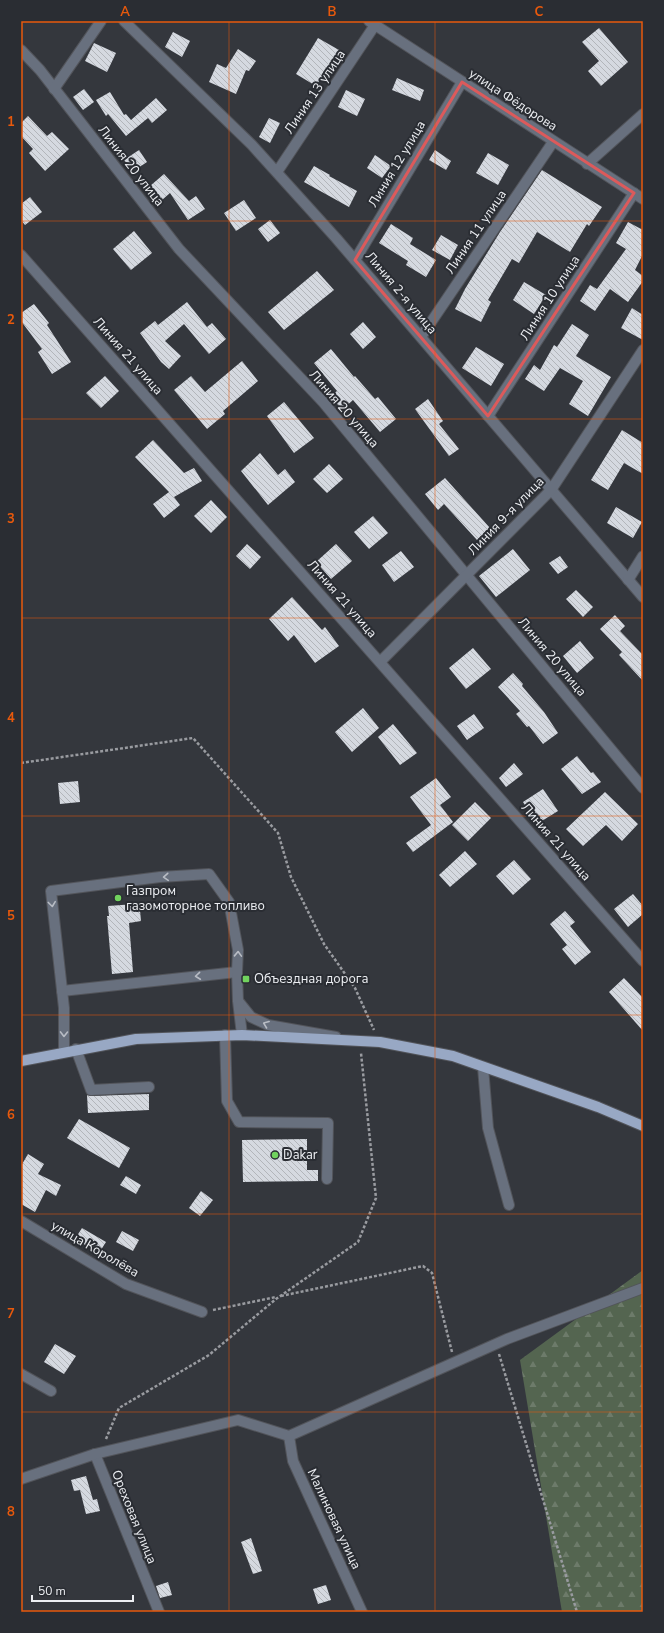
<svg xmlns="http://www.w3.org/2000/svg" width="664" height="1633" viewBox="0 0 664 1633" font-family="'Nunito Sans',sans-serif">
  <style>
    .forest { fill: url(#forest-firs) }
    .building { fill: url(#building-back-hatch) }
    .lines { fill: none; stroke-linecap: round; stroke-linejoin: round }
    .minor-casing { stroke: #52545a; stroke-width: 12 }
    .major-casing { stroke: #52545a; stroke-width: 12 }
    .path { stroke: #999ba0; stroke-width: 2.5; stroke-dasharray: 3 2; stroke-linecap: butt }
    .minor { stroke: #68707e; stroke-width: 10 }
    .major { stroke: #98a8c4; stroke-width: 10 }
    .oneway { stroke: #b8bcc4 }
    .marked { fill: none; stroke: #dc5a5b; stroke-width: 3; stroke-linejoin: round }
    .grid { fill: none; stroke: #e8590c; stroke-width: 1; stroke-opacity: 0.55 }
    .poi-dot { fill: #71d35e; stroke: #2a2d33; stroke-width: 1.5 }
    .labels { text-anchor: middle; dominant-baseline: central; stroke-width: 4; stroke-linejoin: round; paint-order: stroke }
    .street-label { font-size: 13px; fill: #edeff3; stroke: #2a2d33 }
    .poi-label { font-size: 13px; fill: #edeff3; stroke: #2a2d33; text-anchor: start }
    .neatline { fill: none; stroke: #e8590c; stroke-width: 1.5 }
    .grid-label { font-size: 13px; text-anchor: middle; font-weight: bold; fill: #e8590c }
  </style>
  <defs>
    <pattern id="forest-firs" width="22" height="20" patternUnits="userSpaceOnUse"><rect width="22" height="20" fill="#546550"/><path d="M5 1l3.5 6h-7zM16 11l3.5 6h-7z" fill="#6d7b6a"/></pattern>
    <pattern id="building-back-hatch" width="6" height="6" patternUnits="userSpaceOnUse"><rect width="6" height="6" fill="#d5d9e0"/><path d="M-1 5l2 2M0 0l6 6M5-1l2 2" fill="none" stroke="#b2b5ba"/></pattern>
  </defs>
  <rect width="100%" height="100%" fill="#34373d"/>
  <!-- forest -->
  <polygon class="forest" points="643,1270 643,1612 562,1612 520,1360"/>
  <!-- building -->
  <g class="building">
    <polygon points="599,28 628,62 601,86 588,71 599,61 582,42"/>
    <polygon points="173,32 190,41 182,57 165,47"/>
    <polygon points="318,38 339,50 316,86 296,74"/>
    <polygon points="94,43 116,53 107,72 85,61"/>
    <polygon points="238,49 256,61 249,71 246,70 236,94 209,82 217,64 226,68"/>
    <polygon points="397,78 424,90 420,101 392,90"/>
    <polygon points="84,89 94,102 83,110 73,97"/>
    <polygon points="346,90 365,99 357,116 338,107"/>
    <polygon points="110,92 124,115 126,114 131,120 156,98 167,110 152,123 148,118 126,136 108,114 106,116 96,100"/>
    <polygon points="28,116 47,136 52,132 69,149 45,171 29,153 33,149 21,136 21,123"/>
    <polygon points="269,118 280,123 270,143 259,137"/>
    <polygon points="139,150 147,162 132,172 124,160"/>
    <polygon points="435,150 451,161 446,170 429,160"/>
    <polygon points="488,153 509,165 498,185 476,173"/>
    <polygon points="375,155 391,166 382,178 367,168"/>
    <polygon points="314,166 330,175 329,176 357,191 349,207 304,182"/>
    <polygon points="542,170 602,207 589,226 587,224 570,252 537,232 519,263 512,259 488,300 491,302 481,322 455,309 465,289 500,232"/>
    <polygon points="164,174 189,201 196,196 205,209 188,220 170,193 162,200 150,186"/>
    <polygon points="30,197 42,212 25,225 21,220 21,204"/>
    <polygon points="244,200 256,218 236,231 224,213"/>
    <polygon points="270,220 280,233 268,242 258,229"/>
    <polygon points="628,222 643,230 643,254 635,270 643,276 643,281 628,302 610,289 595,311 580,301 590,285 597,289 626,249 616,243"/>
    <polygon points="391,224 413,238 410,244 436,260 426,277 406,265 408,261 379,243"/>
    <polygon points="134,231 152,253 131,270 113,249"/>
    <polygon points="441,235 458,245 450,260 432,250"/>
    <polygon points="317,271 334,290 284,330 268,312"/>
    <polygon points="524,282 546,295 534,314 513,300"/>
    <polygon points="187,302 207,327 212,323 226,339 209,354 184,324 165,341 181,356 169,369 161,362 140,333 155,321 158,325"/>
    <polygon points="34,304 49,323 47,325 71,362 52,374 38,352 42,349 21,321 21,313"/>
    <polygon points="632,308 643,315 643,340 621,328"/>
    <polygon points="363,322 376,337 363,349 350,334"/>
    <polygon points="572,324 589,335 576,356 611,377 588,416 569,404 583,381 560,368 544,391 525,379 534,365 540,370 554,345 557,347"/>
    <polygon points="476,347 504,364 491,386 462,368"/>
    <polygon points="331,349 354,377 355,376 375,399 378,397 396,419 380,432 353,400 342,410 331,396 337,391 314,363"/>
    <polygon points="242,361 258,381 223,411 225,414 207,429 174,390 191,376 205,392"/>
    <polygon points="105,376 119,391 101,408 86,393"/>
    <polygon points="428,399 443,421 439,424 459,449 449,456 415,409"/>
    <polygon points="284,402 314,438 294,453 267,416"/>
    <polygon points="622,430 643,443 643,474 624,463 608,490 591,480"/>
    <polygon points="153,440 184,473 194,468 202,481 174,497 180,505 164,518 153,504 169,492 135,457"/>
    <polygon points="260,453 278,475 285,469 295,482 268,505 241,471"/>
    <polygon points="329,464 343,479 327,493 313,479"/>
    <polygon points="445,478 490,528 477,540 444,504 438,510 425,494"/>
    <polygon points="211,500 227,517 211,533 194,516"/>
    <polygon points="616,507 642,522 633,538 607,523"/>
    <polygon points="373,516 388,533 369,549 354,532"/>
    <polygon points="247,544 261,557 250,569 236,556"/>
    <polygon points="336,544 352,561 331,579 316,562"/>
    <polygon points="513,549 530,570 496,597 479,576"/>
    <polygon points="401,551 414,567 394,582 382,565"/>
    <polygon points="560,556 568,567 558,574 549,563"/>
    <polygon points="576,590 593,607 583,617 566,599"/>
    <polygon points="292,597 322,630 325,627 339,646 315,663 294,635 288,641 269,619"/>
    <polygon points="615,615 625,626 620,631 643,655 643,681 619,655 622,652 600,629"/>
    <polygon points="580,641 594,658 577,673 563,656"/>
    <polygon points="473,648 491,669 466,689 449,668"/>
    <polygon points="513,673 523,684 522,686 544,712 558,733 543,744 529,726 527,727 516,714 520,711 498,687"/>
    <polygon points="363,708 379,728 352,752 335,732"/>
    <polygon points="474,714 484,728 467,740 457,726"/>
    <polygon points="393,724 417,753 400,765 378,737"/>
    <polygon points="577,756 591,773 593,772 601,782 582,794 561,769"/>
    <polygon points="514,763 523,774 506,787 499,778"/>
    <polygon points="436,778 451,797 440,805 453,822 413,852 406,843 431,825 410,797"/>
    <polygon points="78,781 80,802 60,804 58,783"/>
    <polygon points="543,789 558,811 537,824 523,802"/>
    <polygon points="605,792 638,824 622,841 606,825 583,846 566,829"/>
    <polygon points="475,802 491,818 468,841 452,825"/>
    <polygon points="465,851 477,864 450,887 439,875"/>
    <polygon points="514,860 531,879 513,895 496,876"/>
    <polygon points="633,894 643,906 643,914 628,927 614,909"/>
    <polygon points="135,904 136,910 140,910 141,921 129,923 133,972 112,974 107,916 109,916 108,906"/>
    <polygon points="565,911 575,922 570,926 591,952 575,965 562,949 567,945 550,924"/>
    <polygon points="624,978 643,998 643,1031 609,992"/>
    <polygon points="149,1094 149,1110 88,1113 87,1095 91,1096"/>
    <polygon points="79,1119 130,1148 119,1168 67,1138"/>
    <polygon points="307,1139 307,1170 318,1170 318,1181 243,1182 242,1140"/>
    <polygon points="28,1154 44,1164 38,1174 61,1185 56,1196 46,1190 35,1212 21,1204 21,1166"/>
    <polygon points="126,1176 141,1185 136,1194 120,1185"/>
    <polygon points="201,1191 213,1200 200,1216 189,1208"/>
    <polygon points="82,1228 106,1242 99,1253 75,1239"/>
    <polygon points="122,1231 139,1240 133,1251 116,1242"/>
    <polygon points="55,1344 76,1356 64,1374 44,1362"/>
    <polygon points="86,1476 93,1500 97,1499 100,1511 86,1514 80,1490 74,1491 71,1480"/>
    <polygon points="251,1538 262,1571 253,1574 241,1542"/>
    <polygon points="168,1582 172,1595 160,1598 156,1586"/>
    <polygon points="326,1585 331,1600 318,1604 313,1589"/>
  </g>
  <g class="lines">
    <!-- minor casing -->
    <g class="minor-casing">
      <g id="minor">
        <polyline points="124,21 252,145 336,238 643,597"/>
        <polyline points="369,21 643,199"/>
        <polyline points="21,50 40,70 179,249 323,402 643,788"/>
        <polyline points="54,89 101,21"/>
        <polyline points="587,164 643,114"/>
        <polyline points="277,172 375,25"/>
        <polyline points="21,255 643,961"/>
        <polyline points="355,260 462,82"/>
        <polyline points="421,337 553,142"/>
        <polyline points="488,416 634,193"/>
        <polyline points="628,580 643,556"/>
        <polyline points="380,662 551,490 643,350"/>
        <polyline points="62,991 237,972"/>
        <polyline points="239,1002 251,1017 268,1025 336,1037"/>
        <polyline points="225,1035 227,1101 239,1122 328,1123 327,1179"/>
        <polyline points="76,1049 91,1090 149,1087"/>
        <polyline points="64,1051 64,1008 51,891 160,877 209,874 229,902 238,950 237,972 238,1001 242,1035"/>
        <polyline points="483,1067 488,1128 509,1205"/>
        <polyline points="21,1221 126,1284 202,1312"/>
        <polyline points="21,1374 51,1391"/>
        <polyline points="289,1436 293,1461 362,1612"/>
        <polyline points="95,1454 159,1612"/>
        <polyline points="21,1479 95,1454 238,1420 289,1436 507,1339 643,1288"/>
      </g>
    </g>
    <!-- major casing -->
    <g class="major-casing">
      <polyline id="major" points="21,1061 136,1039 242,1035 380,1042 453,1056 598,1107 643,1126"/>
    </g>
    <!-- path -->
    <g class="path">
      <polyline points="21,763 193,738 278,833 291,877 324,944 355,988 374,1030"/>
      <polyline points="281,1296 423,1266 432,1273 452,1352"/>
      <polyline points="213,1310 276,1297"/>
      <polyline points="499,1354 577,1612"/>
      <polyline points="106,1439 119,1408 209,1355 276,1299 358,1242 376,1198 361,1053"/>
    </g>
    <!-- minor -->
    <use href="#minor" class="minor"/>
    <!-- major -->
    <use href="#major" class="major"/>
  </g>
  <!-- one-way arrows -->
  <defs><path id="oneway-chevron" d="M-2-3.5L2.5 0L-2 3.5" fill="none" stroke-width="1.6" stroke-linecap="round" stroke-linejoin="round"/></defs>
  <g class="oneway">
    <use href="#oneway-chevron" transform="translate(166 877) rotate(176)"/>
    <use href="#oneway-chevron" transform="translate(52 904) rotate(83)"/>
    <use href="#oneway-chevron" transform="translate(238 954) rotate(-88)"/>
    <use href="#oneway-chevron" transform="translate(198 976) rotate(174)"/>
    <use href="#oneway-chevron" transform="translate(266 1024) rotate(-159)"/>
    <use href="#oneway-chevron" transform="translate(64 1034) rotate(91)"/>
  </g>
  <!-- marked area -->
  <path class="marked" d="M462,82L634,193L488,416L355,260Z"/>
  <!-- grid -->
  <path class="grid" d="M229,21V1612M435,21V1612M21,221H643M21,419H643M21,618H643M21,816H643M21,1015H643M21,1214H643M21,1412H643"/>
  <!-- markers -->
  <g class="poi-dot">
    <circle cx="118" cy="898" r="4"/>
    <rect x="242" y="975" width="8" height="8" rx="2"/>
    <circle cx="275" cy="1155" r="4"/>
  </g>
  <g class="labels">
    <!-- street labels -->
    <g class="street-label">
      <text transform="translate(315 92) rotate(-56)">Линия 13 улица</text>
      <text transform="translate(513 100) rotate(33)">улица Фёдорова</text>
      <text transform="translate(397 164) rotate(-59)">Линия 12 улица</text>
      <text transform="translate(131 166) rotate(52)">Линия 20 улица</text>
      <text transform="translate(476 232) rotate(-56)">Линия 11 улица</text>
      <text transform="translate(401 293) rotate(50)">Линия 2-я улица</text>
      <text transform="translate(550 298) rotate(-57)">Линия 10 улица</text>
      <text transform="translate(128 356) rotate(49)">Линия 21 улица</text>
      <text transform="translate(344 409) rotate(49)">Линия 20 улица</text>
      <text transform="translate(506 516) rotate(-46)">Линия 9-я улица</text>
      <text transform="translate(342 599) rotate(49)">Линия 21 улица</text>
      <text transform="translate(552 657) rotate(50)">Линия 20 улица</text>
      <text transform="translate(556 842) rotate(49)">Линия 21 улица</text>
      <text transform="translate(95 1249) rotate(30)">улица Королёва</text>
      <text transform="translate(134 1517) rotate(68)">Ореховая улица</text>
      <text transform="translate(334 1519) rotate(65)">Малиновая улица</text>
    </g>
    <!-- poi labels -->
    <g class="poi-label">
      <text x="126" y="891">Газпром<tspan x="126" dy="15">газомоторное топливо</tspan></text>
      <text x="254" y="979">Объездная дорога</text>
      <text x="283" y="1155">Dakar</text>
    </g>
  </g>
  <!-- border -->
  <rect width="664" height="1633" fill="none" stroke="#2a2d33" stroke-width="44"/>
  <!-- scale -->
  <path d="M32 1595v6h101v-6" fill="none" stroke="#edeff3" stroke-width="2"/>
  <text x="38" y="1595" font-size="12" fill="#edeff3" stroke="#2a2d33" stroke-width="3" paint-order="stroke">50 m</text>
  <rect x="22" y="22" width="620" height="1589" class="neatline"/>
  <g class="grid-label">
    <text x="125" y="16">A</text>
    <text x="332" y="16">B</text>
    <text x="539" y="16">C</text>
    <text x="11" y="126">1</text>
    <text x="11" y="324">2</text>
    <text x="11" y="523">3</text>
    <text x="11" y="722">4</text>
    <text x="11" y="920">5</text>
    <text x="11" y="1119">6</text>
    <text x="11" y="1318">7</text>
    <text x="11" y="1516">8</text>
  </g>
</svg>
